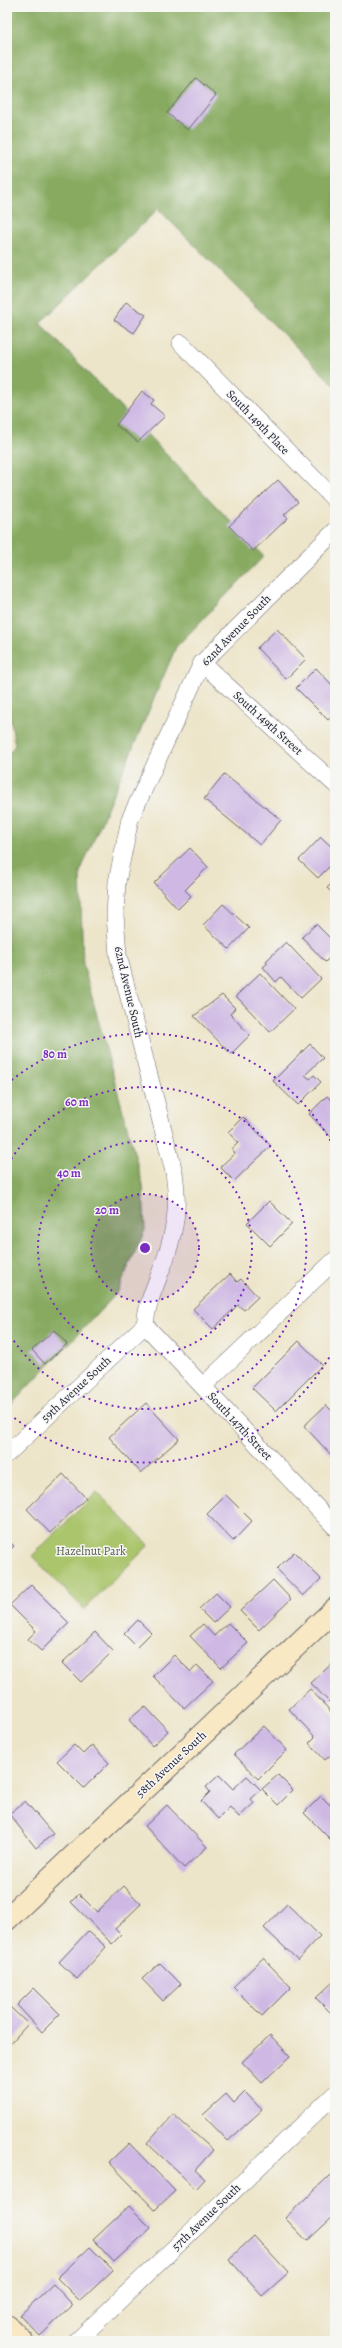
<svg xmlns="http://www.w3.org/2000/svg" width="342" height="2348" viewBox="0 0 342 2348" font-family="Alegreya,serif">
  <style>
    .green { fill: #aac56c; stroke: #667454 }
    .forest { fill: #87aa60; stroke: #54664e }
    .building { fill: #cfb9e4 }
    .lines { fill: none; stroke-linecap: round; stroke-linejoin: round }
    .street-casing { stroke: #69666d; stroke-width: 18 }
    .secondary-casing { stroke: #69666d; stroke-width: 24 }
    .street { stroke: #fff; stroke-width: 17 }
    .secondary { stroke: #f8e8c3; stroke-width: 22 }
    .ring { fill: none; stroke: #7b2cbf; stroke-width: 2; stroke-dasharray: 2 4 }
    .labels { text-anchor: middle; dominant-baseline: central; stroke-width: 3; stroke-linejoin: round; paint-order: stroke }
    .street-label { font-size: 12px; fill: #22223b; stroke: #f6f6f2 }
    .park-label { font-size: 12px; fill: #525b4c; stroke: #f6f6f2 }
    .centre { fill: #7b2cbf; stroke: #f6f6f2; stroke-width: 2 }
    .ring-label { font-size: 12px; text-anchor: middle; font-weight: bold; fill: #7b2cbf; stroke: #f6f6f2; stroke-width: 3; stroke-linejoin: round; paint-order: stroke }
  </style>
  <rect width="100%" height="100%" fill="#f6f6f2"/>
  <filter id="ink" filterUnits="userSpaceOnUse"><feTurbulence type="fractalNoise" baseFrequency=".025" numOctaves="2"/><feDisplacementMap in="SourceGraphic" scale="8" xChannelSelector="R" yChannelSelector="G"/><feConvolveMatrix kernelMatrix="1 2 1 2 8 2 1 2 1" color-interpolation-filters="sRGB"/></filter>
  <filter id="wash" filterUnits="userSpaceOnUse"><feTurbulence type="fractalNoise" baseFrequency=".012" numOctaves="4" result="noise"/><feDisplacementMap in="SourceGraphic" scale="16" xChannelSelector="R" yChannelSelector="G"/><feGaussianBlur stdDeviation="0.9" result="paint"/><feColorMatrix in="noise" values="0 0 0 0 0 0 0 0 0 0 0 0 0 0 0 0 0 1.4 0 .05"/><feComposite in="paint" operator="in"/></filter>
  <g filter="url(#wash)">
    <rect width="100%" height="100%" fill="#ede5c9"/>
    <!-- green -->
    <polygon class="green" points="97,1492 149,1545 84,1609 32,1556"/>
    <!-- forest -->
    <polygon class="forest" points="7,7 323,7 335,20 335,386 158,209 40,323 264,556 176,647 80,872 83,964 143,1185 145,1230 117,1293 7,1409 7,756 15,745 7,701"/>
    <g id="blocks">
      <!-- building -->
      <g class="building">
        <polygon points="196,78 216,95 188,130 167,113"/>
        <polygon points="126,302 146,315 134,333 114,320"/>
        <polygon points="142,391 154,400 151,404 165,416 138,442 116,425"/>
        <polygon points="278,480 298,502 284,515 288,518 253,551 229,526"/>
        <polygon points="277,629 306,659 286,679 257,648"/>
        <polygon points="316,668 335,688 335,712 328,720 296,688"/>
        <polygon points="224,774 281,820 260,845 204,799"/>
        <polygon points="321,837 335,850 335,861 318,878 299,860"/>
        <polygon points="190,848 208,867 185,890 191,896 178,909 154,883"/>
        <polygon points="335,880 335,896 327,888"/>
        <polygon points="223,904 249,928 229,949 203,925"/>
        <polygon points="316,924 335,943 335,953 325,962 302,937"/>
        <polygon points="286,942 321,979 301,998 281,977 276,982 263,967 268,963 266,961"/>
        <polygon points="260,973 294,1009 270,1032 236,996"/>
        <polygon points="222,995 235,1008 230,1014 250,1035 231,1054 194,1016"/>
        <polygon points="310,1044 323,1058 305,1075 310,1079 314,1075 321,1082 298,1105 273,1081"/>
        <polygon points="327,1096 335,1104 335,1141 309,1114"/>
        <polygon points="243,1117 271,1146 234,1181 220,1167 235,1153 232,1149 238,1143 228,1132"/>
        <polygon points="269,1201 292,1224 270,1246 247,1223"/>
        <polygon points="230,1274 237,1282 241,1279 258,1297 244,1310 238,1305 213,1329 193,1309"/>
        <polygon points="54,1330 67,1344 45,1364 32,1350"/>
        <polygon points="299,1341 322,1365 276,1411 252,1388"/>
        <polygon points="146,1403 179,1439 141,1473 109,1437"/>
        <polygon points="326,1405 335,1414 335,1459 304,1426"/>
        <polygon points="63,1474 86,1498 50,1533 27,1509"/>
        <polygon points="226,1495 252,1521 233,1541 207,1514"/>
        <polygon points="7,1539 14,1546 7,1553"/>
        <polygon points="294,1552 321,1579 303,1596 277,1569"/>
        <polygon points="273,1580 291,1599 259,1630 240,1611"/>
        <polygon points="31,1585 69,1623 41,1651 28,1639 36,1631 10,1605"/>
        <polygon points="216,1593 230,1607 213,1623 199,1609"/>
        <polygon points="138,1620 151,1633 137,1647 124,1634"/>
        <polygon points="228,1623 248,1643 221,1668 190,1636 203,1624 214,1636"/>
        <polygon points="95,1632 113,1651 81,1682 62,1663"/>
        <polygon points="174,1655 191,1672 197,1665 213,1681 184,1708 153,1676"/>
        <polygon points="335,1661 335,1696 329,1702 311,1683"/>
        <polygon points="310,1689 335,1716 335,1751 325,1760 309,1743 315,1737 289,1709"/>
        <polygon points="145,1706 168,1731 152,1746 129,1720"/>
        <polygon points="264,1726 287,1750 258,1779 234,1754"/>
        <polygon points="74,1745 83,1754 92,1745 109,1763 84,1788 57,1761"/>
        <polygon points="219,1775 233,1789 247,1776 261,1790 251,1799 254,1803 239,1817 230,1807 218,1819 201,1801 210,1792 206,1787"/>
        <polygon points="278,1775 293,1790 278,1805 262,1789"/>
        <polygon points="321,1796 330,1805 335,1800 335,1844 304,1813"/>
        <polygon points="25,1801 53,1834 36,1848 9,1814"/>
        <polygon points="167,1805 207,1847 184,1868 145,1826"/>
        <polygon points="124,1886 141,1904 115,1929 121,1935 112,1944 71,1902 79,1894 97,1912"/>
        <polygon points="287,1904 320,1936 298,1960 264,1928"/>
        <polygon points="88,1931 106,1947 77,1979 59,1962"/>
        <polygon points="263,1958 291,1987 262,2016 233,1987"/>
        <polygon points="160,1963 181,1984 163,2001 142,1979"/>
        <polygon points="335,1980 335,2017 316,1998"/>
        <polygon points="34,1988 60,2014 42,2032 17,2005"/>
        <polygon points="10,2007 28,2024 7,2047 7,2011"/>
        <polygon points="270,2035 290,2056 262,2083 242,2062"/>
        <polygon points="245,2092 262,2110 228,2141 203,2115 226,2094 234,2103"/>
        <polygon points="173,2114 213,2150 195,2170 205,2179 196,2189 147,2143"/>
        <polygon points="129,2143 175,2191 155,2210 109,2162"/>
        <polygon points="330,2175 335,2180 335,2215 307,2241 285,2218"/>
        <polygon points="129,2206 151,2228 114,2262 93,2240"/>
        <polygon points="254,2236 288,2273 262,2296 229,2259"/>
        <polygon points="90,2247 113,2270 80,2301 57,2278"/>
        <polygon points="53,2284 73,2305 40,2336 20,2315"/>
      </g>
    </g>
  </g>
  <g filter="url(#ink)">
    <use href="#blocks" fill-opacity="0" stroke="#69666d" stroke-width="1"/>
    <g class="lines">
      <!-- street casing -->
      <g class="street-casing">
        <g id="street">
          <polyline points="181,343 335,500"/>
          <polyline points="202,663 335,784"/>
          <path d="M145,1325C147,1300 158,1281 166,1257C176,1226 179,1205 174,1172L118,955L115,915L117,882L130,819L202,663L335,531"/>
          <polyline points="145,1325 335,1527"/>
          <polyline points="203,1386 335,1260"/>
          <polyline points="7,1454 145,1325"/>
          <polyline points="77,2341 335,2094"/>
        </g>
      </g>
      <!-- secondary casing -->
      <g class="secondary-casing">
        <g id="secondary">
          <polyline points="7,1919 335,1609"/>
          <polyline points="7,2326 22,2341"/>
        </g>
      </g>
      <!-- street -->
      <use href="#street" class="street"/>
      <!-- secondary -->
      <use href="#secondary" class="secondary"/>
    </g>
  </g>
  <!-- distance rings -->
  <circle cx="145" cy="1248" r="54" fill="#7b2cbf" fill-opacity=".12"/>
  <g class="ring">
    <circle cx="145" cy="1248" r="54"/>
    <circle cx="145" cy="1248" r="107"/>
    <path d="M8 1164A161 161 0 1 1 8 1332"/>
    <path d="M335 1347A214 214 0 0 1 7 1412M7 1084A214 214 0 0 1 335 1149"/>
  </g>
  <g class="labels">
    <!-- street labels -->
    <g class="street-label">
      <text transform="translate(258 422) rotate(46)">South 149th Place</text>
      <text transform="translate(236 630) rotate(-46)">62nd Avenue South</text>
      <text transform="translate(268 723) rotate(42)">South 149th Street</text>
      <text transform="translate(129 992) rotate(77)">62nd Avenue South</text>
      <text transform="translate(76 1389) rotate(-43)">59th Avenue South</text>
      <text transform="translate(240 1426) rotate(47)">South 147th Street</text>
      <text transform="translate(171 1764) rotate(-43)">58th Avenue South</text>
      <text transform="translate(206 2217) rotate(-44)">57th Avenue South</text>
    </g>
    <!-- park labels -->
    <g class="park-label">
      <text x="91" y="1551">Hazelnut Park</text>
    </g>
  </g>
  <circle cx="145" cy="1248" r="6" class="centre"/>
  <g class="ring-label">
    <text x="55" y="1058">80 m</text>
    <text x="77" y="1106">60 m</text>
    <text x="69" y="1177">40 m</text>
    <text x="107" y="1214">20 m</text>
  </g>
  <!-- margin -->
  <rect width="342" height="2348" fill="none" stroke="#f6f6f2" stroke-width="24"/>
</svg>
